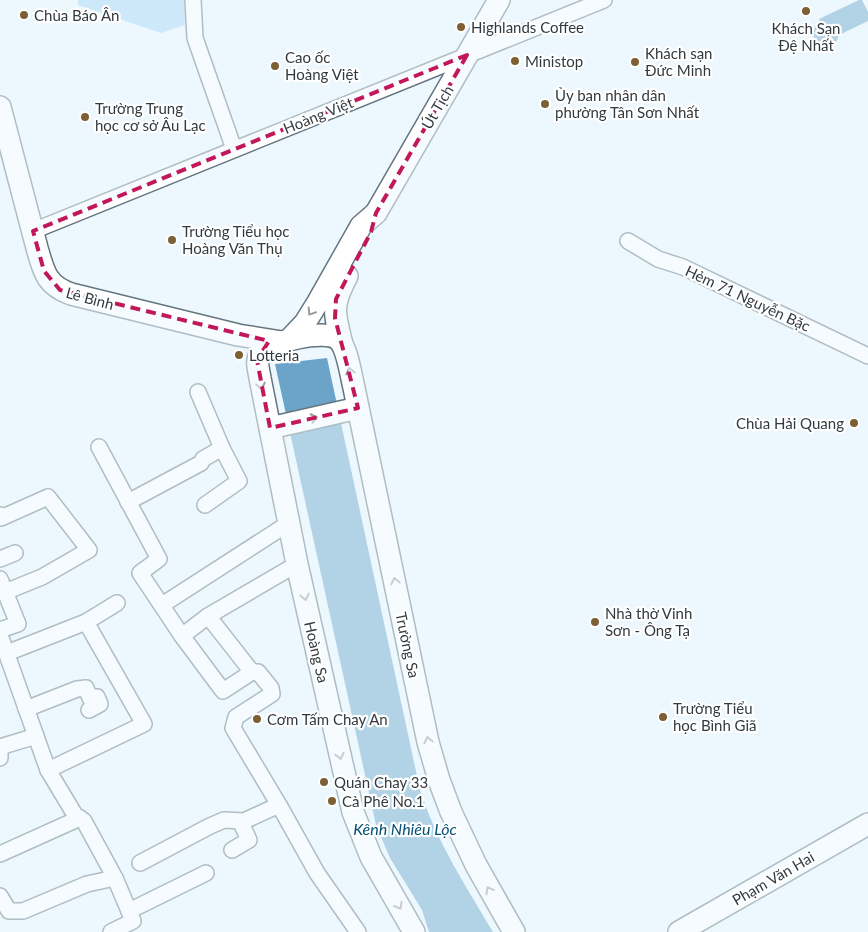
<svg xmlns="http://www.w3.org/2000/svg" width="868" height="932" viewBox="0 0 868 932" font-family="Lato,sans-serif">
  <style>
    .green { fill: #a7d5f4 }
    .water { fill: #6ba4c8 }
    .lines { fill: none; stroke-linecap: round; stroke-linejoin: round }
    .street-casing { stroke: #657580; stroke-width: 18 }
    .secondary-casing { stroke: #657580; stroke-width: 24 }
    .street { stroke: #fff; stroke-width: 15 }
    .secondary { stroke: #fff; stroke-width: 21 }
    .oneway { stroke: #999c9f }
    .marked { fill: none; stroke: #c2185b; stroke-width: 4; stroke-dasharray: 10 6; stroke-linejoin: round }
    .poi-dot { fill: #7c5f32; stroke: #fff; stroke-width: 2 }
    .labels { text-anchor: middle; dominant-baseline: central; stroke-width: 4.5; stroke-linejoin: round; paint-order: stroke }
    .poi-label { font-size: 15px; fill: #333a3f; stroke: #fff; text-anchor: start }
    .street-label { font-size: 15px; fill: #333a3f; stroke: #fff }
    .water-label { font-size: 16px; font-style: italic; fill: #035073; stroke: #fff }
  </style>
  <rect width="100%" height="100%" fill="#ecf7fe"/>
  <!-- green -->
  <polygon class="green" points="78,0 184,0 185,25 161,33 78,5"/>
  <!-- water -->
  <g class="water">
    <path d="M859,0H862L868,12V21L839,35C836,47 825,50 816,42C811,34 813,27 820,22L819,19Z"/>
    <path d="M327,358L420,790C436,841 466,886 493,932H429L422,910L390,858L376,825L275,364Z"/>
  </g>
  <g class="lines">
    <!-- street casing -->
    <g class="street-casing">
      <g id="street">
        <polyline points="193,0 195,38 234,149"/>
        <polyline points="33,231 604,0"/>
        <polyline points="628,241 658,259 683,267 868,356"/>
        <polyline points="198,392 222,448 239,481 205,505"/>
        <polyline points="99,447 159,559 140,573 182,636 223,691 252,672 208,616"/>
        <polyline points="128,502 201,463 203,459 222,448"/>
        <polyline points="0,515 1,518 48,497 89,550 42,577 5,592"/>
        <polyline points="0,559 15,553"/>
        <polyline points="0,579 18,624 0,630"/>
        <polyline points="162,605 289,523"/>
        <polyline points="0,635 48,770 75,815 84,821 115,878 129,911"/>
        <polyline points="182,636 208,616 297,564"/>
        <polyline points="7,653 86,622 117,603"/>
        <polyline points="252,672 258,672 271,688 272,694 236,717 233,728 279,805 317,873 358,932"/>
        <polyline points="26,709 77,689 86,688 90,698 97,697 100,704 89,710"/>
        <polyline points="0,758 0,747 36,736"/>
        <polyline points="48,770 144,724 86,622"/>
        <polyline points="232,850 249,840 242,825 244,821"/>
        <polyline points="0,854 80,818"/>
        <polyline points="140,863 210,826 224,820 244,821 279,805"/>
        <polyline points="0,896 9,911 23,911 87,884 115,878"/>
        <polyline points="111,932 133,921 129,911 206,873"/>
      </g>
    </g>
    <!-- secondary casing -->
    <g class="secondary-casing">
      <g id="secondary">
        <path d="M0,107L37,248C44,272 46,285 71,294L238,335L282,342"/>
        <polyline points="289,340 305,323 318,302 361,226 376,213 499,0"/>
        <path d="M342,344C334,312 331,306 347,276"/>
        <polyline points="270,428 358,408"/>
        <path d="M414,932L371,857L353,812L297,564L260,378C259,371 256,362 259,356C268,341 327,328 339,340C347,348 351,375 354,388L428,742L439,780L451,812L476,865L514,932"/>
        <polyline points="679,932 868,824"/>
      </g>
    </g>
    <!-- street -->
    <use href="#street" class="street"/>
    <!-- secondary -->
    <use href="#secondary" class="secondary"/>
  </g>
  <!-- one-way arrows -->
  <defs><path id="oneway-chevron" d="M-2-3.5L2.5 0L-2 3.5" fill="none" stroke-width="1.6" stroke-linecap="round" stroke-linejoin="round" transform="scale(1.25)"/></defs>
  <g class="oneway">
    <use href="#oneway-chevron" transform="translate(311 312) rotate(123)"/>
    <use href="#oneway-chevron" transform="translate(350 371) rotate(-103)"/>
    <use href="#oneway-chevron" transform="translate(261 386) rotate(78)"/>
    <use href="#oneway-chevron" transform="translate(314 418) rotate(-12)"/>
    <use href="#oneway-chevron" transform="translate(395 581) rotate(-102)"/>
    <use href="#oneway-chevron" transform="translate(305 597) rotate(77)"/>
    <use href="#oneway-chevron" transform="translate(428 740) rotate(-103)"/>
    <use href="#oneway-chevron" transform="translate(340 756) rotate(77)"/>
    <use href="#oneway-chevron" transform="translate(489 890) rotate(-119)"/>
    <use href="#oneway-chevron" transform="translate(399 906) rotate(60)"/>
  </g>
  <!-- marked area -->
  <path d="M0 0H868V932H0ZM467,55L376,213L371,232L336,299L335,318L358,408L270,428L257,360L269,341L60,290L44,271L33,231Z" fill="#ecf7fe" fill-opacity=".55" fill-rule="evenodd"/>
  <path class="marked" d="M467,55L376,213L371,232L336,299L335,318L358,408L270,428L257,360L269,341L60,290L44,271L33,231Z"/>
  <!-- markers -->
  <g class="poi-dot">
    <circle cx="806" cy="11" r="5"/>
    <circle cx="24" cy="15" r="5"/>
    <circle cx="461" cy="27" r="5"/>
    <circle cx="515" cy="61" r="5"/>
    <circle cx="635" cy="62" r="5"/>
    <circle cx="275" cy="66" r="5"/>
    <circle cx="545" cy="104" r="5"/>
    <circle cx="85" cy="117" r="5"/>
    <circle cx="172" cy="240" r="5"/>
    <circle cx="239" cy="355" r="5"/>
    <circle cx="854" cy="423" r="5"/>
    <circle cx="595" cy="622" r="5"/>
    <circle cx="663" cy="717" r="5"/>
    <circle cx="257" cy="719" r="5"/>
    <circle cx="324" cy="782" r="5"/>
    <circle cx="332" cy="801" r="5"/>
  </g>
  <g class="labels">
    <!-- poi labels -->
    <g class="poi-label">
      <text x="34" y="15">Chùa Báo Ân</text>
      <text x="471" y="27">Highlands Coffee</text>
      <text x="806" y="28" text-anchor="middle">Khách Sạn<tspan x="806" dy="17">Đệ Nhất</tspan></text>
      <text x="645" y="53">Khách sạn<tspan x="645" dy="17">Đức Minh</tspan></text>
      <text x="285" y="57">Cao ốc<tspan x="285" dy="17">Hoàng Việt</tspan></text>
      <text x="525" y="61">Ministop</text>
      <text x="555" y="95">Ủy ban nhân dân<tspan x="555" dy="17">phường Tân Sơn Nhất</tspan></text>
      <text x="95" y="108">Trường Trung<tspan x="95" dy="17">học cơ sở Âu Lạc</tspan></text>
      <text x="182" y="231">Trường Tiểu học<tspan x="182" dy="17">Hoàng Văn Thụ</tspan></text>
      <text x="249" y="355">Lotteria</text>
      <text x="844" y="423" text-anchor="end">Chùa Hải Quang</text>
      <text x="605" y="613">Nhà thờ Vinh<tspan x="605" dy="17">Sơn - Ông Tạ</tspan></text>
      <text x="673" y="708">Trường Tiểu<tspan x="673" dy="17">học Bình Giã</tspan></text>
      <text x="267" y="719">Cơm Tấm Chay An</text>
      <text x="334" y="782">Quán Chay 33</text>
      <text x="342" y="801">Cà Phê No.1</text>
    </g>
    <!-- street labels -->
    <g class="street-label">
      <text transform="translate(437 107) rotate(-60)">Út Tịch</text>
      <text transform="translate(318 115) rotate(-22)">Hoàng Việt</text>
      <text transform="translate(90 298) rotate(15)">Lê Bình</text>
      <text transform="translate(748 298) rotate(25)">Hẻm 71 Nguyễn Bặc</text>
      <text transform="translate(408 645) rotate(78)">Trường Sa</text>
      <text transform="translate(317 652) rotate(77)">Hoàng Sa</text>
      <text transform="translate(773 878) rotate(-30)">Phạm Văn Hai</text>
    </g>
    <!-- water labels -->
    <g class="water-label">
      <text x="405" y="828">Kênh Nhiêu Lộc</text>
    </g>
  </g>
</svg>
